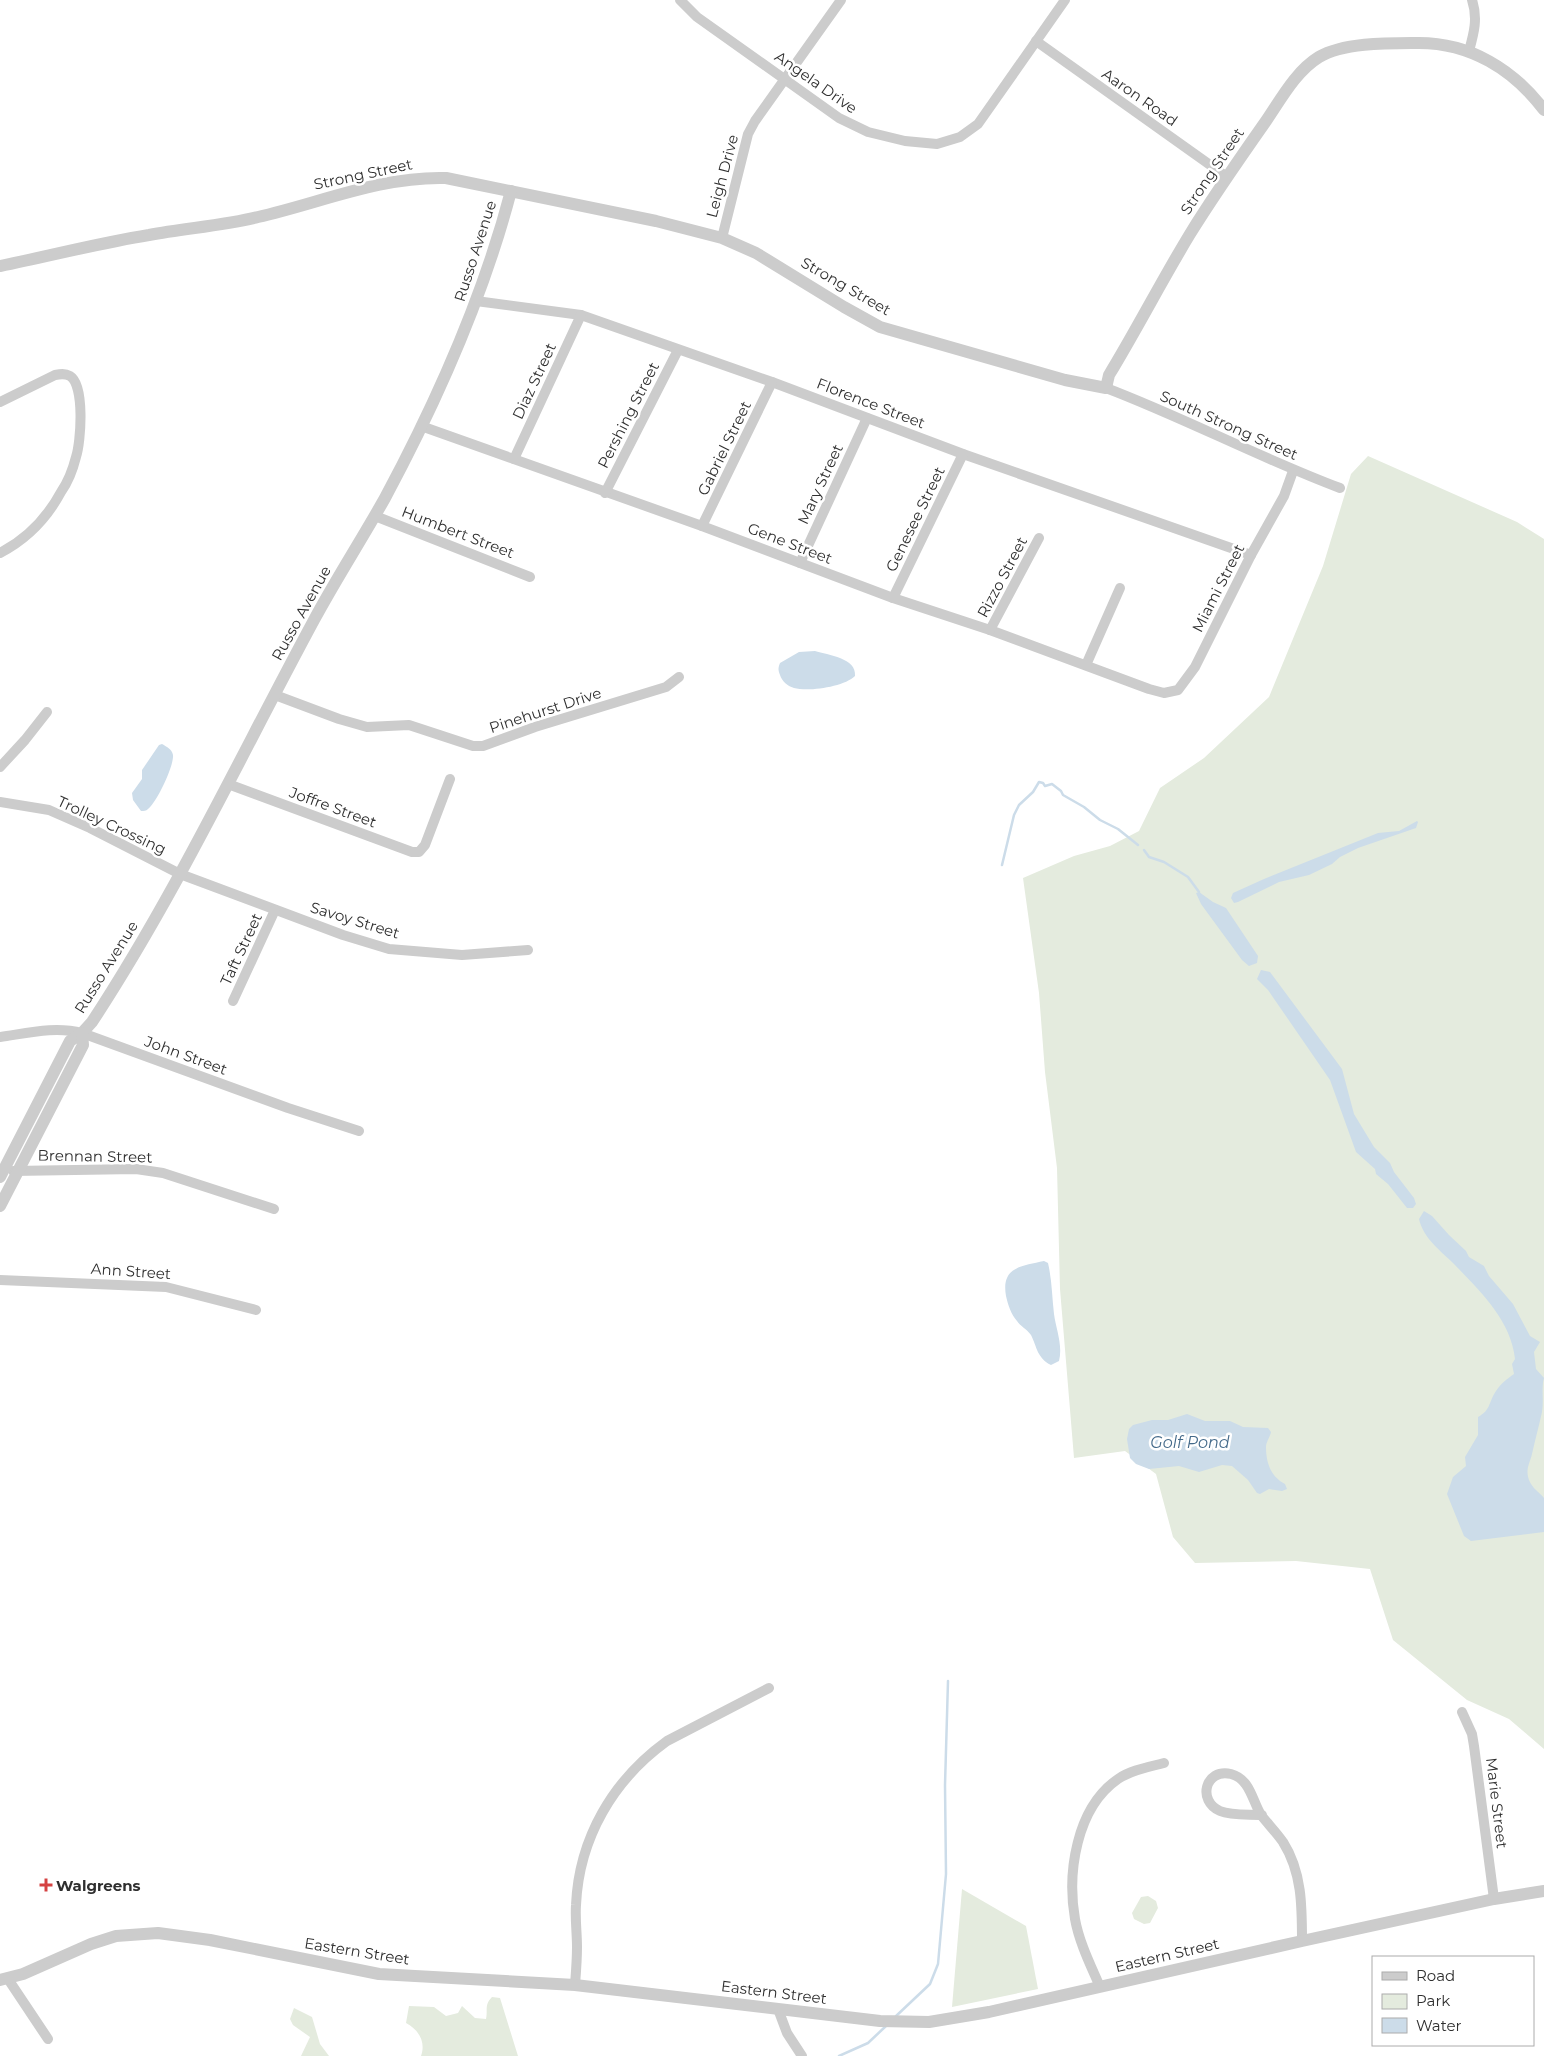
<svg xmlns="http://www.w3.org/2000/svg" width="1544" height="2056" viewBox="0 0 1544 2056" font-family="Montserrat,sans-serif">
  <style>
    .green { fill: #e4ebde }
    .water { fill: #ccdce9 }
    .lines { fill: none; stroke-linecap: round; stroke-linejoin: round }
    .stream { stroke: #ccdce9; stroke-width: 2.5 }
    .minor { stroke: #ccc; stroke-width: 10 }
    .tertiary { stroke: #ccc; stroke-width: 12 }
    .poi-dot { fill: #d54242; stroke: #fff; stroke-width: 2 }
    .labels { text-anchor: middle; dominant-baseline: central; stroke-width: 5; stroke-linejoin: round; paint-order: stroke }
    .street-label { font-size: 15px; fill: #2f2f2f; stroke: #fff }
    .poi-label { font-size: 15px; font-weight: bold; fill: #2f2f2f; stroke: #fff; text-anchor: start }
    .water-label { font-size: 16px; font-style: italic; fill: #446a8a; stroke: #fff }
  </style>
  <rect width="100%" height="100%" fill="#fff"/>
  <!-- green -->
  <g class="green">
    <polygon points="1368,456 1517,522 1544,539 1544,1749 1509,1719 1467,1700 1393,1640 1370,1569 1296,1561 1195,1563 1173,1537 1156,1474 1125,1451 1074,1458 1060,1289 1057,1168 1045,1072 1039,993 1023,878 1074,856 1110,846 1139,831 1160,788 1204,758 1269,697 1323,566 1351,474"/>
    <polygon points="962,1889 1026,1926 1038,1989 952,2007"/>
    <polygon points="1148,1896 1156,1901 1158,1908 1150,1923 1144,1924 1134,1919 1132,1913 1141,1897"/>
    <path d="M492,1997L500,1998L518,2056H421C426,2042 419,2030 406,2023L409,2006L434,2007L446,2016L458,2013L462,2006L475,2018L486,2019C488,2010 484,2005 492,1997Z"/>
    <polygon points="294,2008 312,2017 320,2044 329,2056 301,2056 310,2037 293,2025 290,2019"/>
  </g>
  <!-- water -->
  <g class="water">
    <path d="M815,651C828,655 857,658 855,676C844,687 808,692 794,688C787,686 782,681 780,675C778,670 778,668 780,663L799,652Z"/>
    <path d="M162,744C167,747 172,749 173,755C174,766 157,802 148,809C146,811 144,811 141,811L133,800L132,793L142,779V770L159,745Z"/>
    <polygon points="1417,821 1418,822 1416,828 1358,848 1340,857 1332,864 1309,875 1279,882 1238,902 1234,903 1231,898 1233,893 1264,879 1378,833 1399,831"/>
    <polygon points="1199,892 1213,902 1226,908 1258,956 1257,963 1249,966 1242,960 1201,904 1196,893"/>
    <polygon points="1261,970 1270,972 1342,1069 1354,1114 1374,1147 1390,1163 1394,1172 1414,1198 1416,1204 1413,1208 1407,1208 1388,1184 1376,1174 1375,1169 1356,1152 1330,1080 1268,990 1257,979"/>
    <path d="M1424,1211L1432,1216L1449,1235L1466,1251L1469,1257L1484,1266L1489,1276L1513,1304L1530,1336L1540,1342L1534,1352L1536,1369L1544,1378C1541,1388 1544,1400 1542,1412C1539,1426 1535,1440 1532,1454C1530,1463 1525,1469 1529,1480C1532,1488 1539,1492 1544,1498V1532L1471,1541L1464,1536L1447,1494L1453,1477L1466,1466L1465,1457L1478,1435V1417C1491,1410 1488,1403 1496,1391C1501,1383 1507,1379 1514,1374L1512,1364L1515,1359C1511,1320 1479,1290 1454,1264C1441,1251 1423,1238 1419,1219Z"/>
    <path d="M1044,1261L1048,1263C1052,1280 1052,1297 1054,1314C1056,1329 1063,1345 1059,1361L1051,1365C1037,1358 1037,1347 1031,1335C1027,1329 1020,1326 1017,1321C1011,1314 1008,1305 1006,1296C1001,1267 1021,1266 1044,1261Z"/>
    <path d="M1187,1414L1205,1421H1230L1243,1427L1268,1428L1271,1432C1270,1437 1266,1442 1266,1447C1266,1463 1271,1477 1285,1484L1287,1489L1282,1491L1269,1489L1260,1494L1257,1493L1248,1480L1232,1466L1222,1465L1199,1472L1179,1466L1149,1469L1136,1464L1130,1458L1127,1439L1129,1429L1133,1425L1152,1420H1168Z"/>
  </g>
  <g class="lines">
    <!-- stream -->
    <g class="stream">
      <polyline points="1144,850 1149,857 1164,862 1188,877 1199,892"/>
      <polyline points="1002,865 1014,815 1019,805 1033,792 1039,782 1043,783 1045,786 1052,784 1061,791 1063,795 1084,807 1100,820 1118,829 1138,845"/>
      <polyline points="895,2017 930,1984 938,1964 946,1874 945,1785 948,1681"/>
      <polyline points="839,2056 868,2043 886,2026"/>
    </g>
    <!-- minor -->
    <g class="minor">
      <polyline points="680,0 697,17 839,118 868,132 905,141 937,144 960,137 978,124 1065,0"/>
      <polyline points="1036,41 1227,177"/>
      <path d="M1469,51C1474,33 1478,18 1472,0"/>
      <polyline points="722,238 748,134 755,121 841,0"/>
      <polyline points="476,301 581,315 772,382 963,454 1251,555"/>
      <path d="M1106,388C1185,418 1260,458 1340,488"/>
      <path d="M0,402L55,375C60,374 65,373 70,376C85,385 81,442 76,457C73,469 68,482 61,492C47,518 27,539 0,553"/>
      <polyline points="421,426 702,526 893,598 990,630 1149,689 1164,693 1178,690 1195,667 1251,555 1284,496 1293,471"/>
      <polyline points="514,459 581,315"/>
      <polyline points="605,493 678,350"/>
      <polyline points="375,516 530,577"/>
      <polyline points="702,526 772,382"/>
      <polyline points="800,563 867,418"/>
      <polyline points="893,598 963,454"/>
      <polyline points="990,630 1039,538"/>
      <polyline points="1086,665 1120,588"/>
      <polyline points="275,695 339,719 367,727 409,725 473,746 483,746 535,727 666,687 679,677"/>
      <polyline points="0,767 25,740 47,712"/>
      <polyline points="228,784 412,852 419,852 425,845 450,779"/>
      <polyline points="0,802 49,810 90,828 180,874 343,935 389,949 462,955 528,950"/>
      <polyline points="233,1001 275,910"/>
      <path d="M0,1037C28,1033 55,1026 82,1033L288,1108L359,1131"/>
      <polyline points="13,1171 136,1169 163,1173 274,1209"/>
      <polyline points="0,1280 166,1287 256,1310"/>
      <polyline points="1462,1712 1472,1734 1474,1746 1494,1899"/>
      <path d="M1262,1815C1249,1814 1232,1816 1220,1811C1197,1801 1205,1768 1231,1774C1250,1779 1252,1800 1261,1815C1268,1824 1276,1832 1283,1842C1302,1872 1302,1906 1302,1941"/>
      <polyline points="8,1979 48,2039"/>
      <path d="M575,1985C576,1972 577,1960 577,1947C577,1933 575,1919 576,1905C579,1838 613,1780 667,1741L769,1688"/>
      <path d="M1100,1987C1091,1966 1079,1942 1075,1919C1067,1873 1076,1808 1118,1779C1131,1770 1149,1767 1164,1763"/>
      <polyline points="778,2009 787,2033 802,2056"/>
    </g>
    <!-- tertiary -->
    <g class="tertiary">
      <path d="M0,266C50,256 99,243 149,235C185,228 222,226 258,217C320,203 381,176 446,178L656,221L722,238L756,253L844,307L880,327L1065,380L1106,388L1109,375C1137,329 1162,280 1190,234C1214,195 1240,158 1266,121C1281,99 1296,71 1319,57C1344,42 1390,43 1419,43C1470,43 1513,69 1544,110"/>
      <path d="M0,1177L70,1041L82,1033L92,1022C176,894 241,755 314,620C336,579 362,539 385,498C437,401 483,298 511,191"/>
      <polyline points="0,1206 83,1045 82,1033"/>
      <polyline points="0,1980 23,1974 91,1944 116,1936 158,1933 210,1940 379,1974 575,1985 880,2021 929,2022 989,2012 1302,1941 1494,1899 1544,1891"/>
    </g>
  </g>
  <!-- markers -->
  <path class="poi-dot" d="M43.5 1877.5h5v5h5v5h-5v5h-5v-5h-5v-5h5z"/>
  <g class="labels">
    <!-- street labels -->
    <g class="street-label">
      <text transform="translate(816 82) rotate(35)">Angela Drive</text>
      <text transform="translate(1140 97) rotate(35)">Aaron Road</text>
      <text transform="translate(1212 171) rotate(-56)">Strong Street</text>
      <text transform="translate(363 174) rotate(-12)">Strong Street</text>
      <text transform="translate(722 176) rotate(-75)">Leigh Drive</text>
      <text transform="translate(475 251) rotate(-72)">Russo Avenue</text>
      <text transform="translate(846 286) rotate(30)">Strong Street</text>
      <text transform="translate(534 381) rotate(-65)">Diaz Street</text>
      <text transform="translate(871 403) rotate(21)">Florence Street</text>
      <text transform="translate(628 415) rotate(-63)">Pershing Street</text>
      <text transform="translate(1229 425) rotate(24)">South Strong Street</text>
      <text transform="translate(724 448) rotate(-64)">Gabriel Street</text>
      <text transform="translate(820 484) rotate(-65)">Mary Street</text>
      <text transform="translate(915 519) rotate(-64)">Genesee Street</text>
      <text transform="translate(458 532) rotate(21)">Humbert Street</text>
      <text transform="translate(790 543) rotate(21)">Gene Street</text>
      <text transform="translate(1002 577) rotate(-62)">Rizzo Street</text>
      <text transform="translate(1218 588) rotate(-63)">Miami Street</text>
      <text transform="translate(301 613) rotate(-61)">Russo Avenue</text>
      <text transform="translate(545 710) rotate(-18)">Pinehurst Drive</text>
      <text transform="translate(333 807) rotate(20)">Joffre Street</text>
      <text transform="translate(112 825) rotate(25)">Trolley Crossing</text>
      <text transform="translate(355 920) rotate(17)">Savoy Street</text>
      <text transform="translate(241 949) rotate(-65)">Taft Street</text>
      <text transform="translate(106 967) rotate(-58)">Russo Avenue</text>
      <text transform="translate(186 1055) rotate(20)">John Street</text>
      <text transform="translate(95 1156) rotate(1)">Brennan Street</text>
      <text transform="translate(131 1271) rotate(4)">Ann Street</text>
      <text transform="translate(1497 1803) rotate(83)">Marie Street</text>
      <text transform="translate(357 1951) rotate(9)">Eastern Street</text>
      <text transform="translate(1167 1955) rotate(-13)">Eastern Street</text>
      <text transform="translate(774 1992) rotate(7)">Eastern Street</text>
    </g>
    <!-- poi labels -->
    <g class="poi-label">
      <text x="56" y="1885">Walgreens</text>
    </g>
    <!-- water labels -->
    <g class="water-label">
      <text x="1190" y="1442">Golf Pond</text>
    </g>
  </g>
  <!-- legend -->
  <rect x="1372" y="1956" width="162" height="90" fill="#ffffff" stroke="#acacac"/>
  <rect x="1382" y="1972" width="25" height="8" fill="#cccccc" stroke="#acacac"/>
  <text x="1416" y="1981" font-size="15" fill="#2f2f2f">Road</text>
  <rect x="1382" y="1994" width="25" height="15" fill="#e4ebde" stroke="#acacac"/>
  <text x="1416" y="2006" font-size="15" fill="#2f2f2f">Park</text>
  <rect x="1382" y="2018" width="25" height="15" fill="#ccdce9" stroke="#acacac"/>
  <text x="1416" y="2031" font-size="15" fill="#2f2f2f">Water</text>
</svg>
